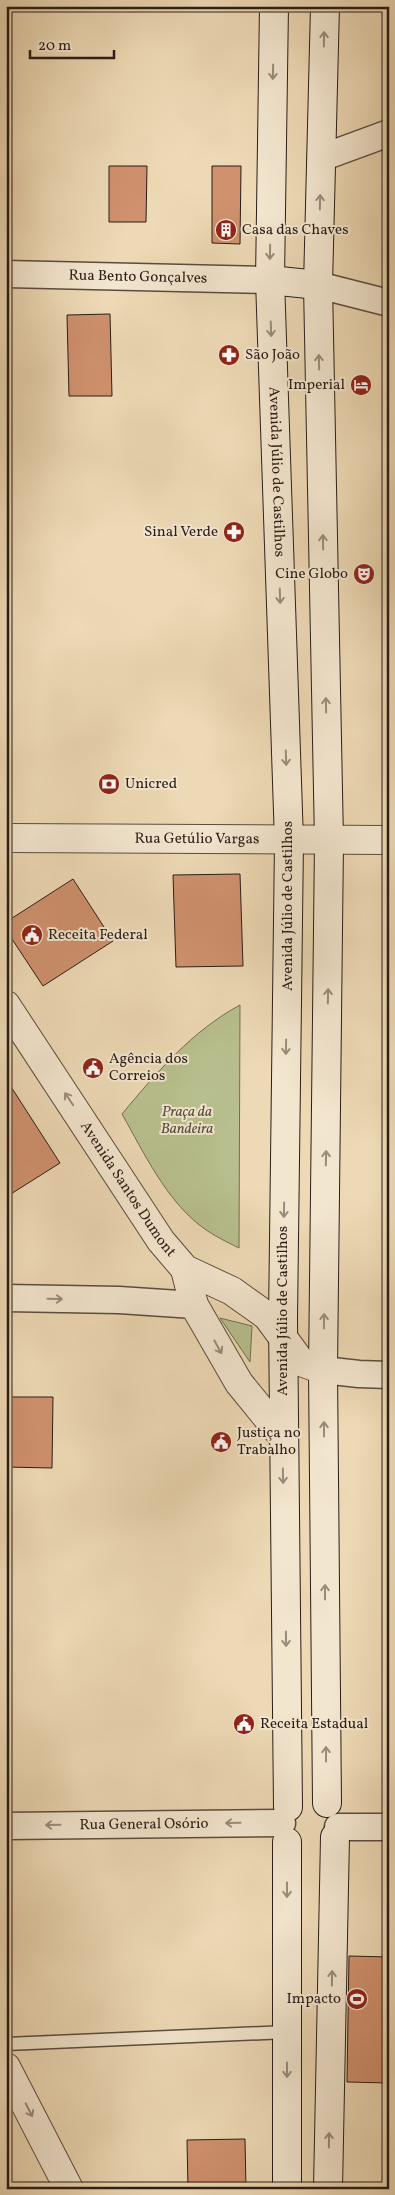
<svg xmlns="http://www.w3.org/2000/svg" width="395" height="2195" viewBox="0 0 395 2195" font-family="Vollkorn,serif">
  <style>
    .green { fill: #b8bf8e; stroke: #716e52 }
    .building { fill: #cf916e; stroke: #2a1d17 }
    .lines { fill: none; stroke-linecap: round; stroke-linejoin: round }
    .service-casing { stroke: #5b4c3e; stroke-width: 15 }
    .minor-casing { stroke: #5b4c3e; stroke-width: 29 }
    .tertiary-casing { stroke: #5b4c3e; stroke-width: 30 }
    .secondary-casing { stroke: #2a1d17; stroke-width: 30 }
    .service { stroke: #f3e6cf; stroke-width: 12 }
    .minor { stroke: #f3e6cf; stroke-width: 26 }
    .tertiary { stroke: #f3e6cf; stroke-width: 28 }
    .secondary { stroke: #f3e6cf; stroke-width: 28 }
    .oneway { stroke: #998c7c }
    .labels { text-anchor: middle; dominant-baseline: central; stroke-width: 4; stroke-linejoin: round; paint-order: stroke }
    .poi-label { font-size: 15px; fill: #2a1d17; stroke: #f3e6cf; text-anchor: start }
    .street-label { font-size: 15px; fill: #2a1d17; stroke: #f3e6cf }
    .park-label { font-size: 15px; font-style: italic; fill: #554e3b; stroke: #f3e6cf }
  </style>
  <rect width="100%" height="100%" fill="#edd9b5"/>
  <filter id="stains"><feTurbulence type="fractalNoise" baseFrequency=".004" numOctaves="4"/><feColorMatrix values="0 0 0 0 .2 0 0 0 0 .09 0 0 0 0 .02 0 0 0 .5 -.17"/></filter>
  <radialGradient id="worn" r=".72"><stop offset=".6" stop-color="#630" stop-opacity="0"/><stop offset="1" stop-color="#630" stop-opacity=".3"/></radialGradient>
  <!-- green -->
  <g class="green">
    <path d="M240,1005L239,1248C227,1242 214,1236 202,1227C166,1200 144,1153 122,1114C157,1072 192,1031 240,1005Z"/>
    <polygon points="220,1318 252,1326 250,1362"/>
  </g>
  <!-- building -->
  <g class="building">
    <polygon points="109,166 147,166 146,222 109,222"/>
    <polygon points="212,166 241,166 240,244 212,243"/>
    <polygon points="110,314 112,396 69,396 67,315"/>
    <polygon points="240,874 243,966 176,967 173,875"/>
    <polygon points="73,879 113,941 43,986 6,930 6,922"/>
    <polygon points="6,1079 60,1163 6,1197"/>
    <polygon points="6,1397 53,1397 52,1468 6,1467"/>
    <polygon points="349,1956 389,1957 389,2083 347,2082"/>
    <polygon points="245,2139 246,2189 188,2189 187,2140"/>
  </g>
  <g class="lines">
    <!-- service casing -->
    <g class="service-casing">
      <polyline id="service" points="6,2044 287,2032"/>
    </g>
    <!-- minor casing -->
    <g class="minor-casing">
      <g id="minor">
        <polyline points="321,158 389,133"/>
        <path id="s1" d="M6,274L270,280"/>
        <polyline points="318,285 389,303"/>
        <polyline points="6,1298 119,1300 194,1305"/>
        <polyline points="323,1370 359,1374 389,1375"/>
        <path id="s2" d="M6,1826L282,1823"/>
        <polyline points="338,1827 389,1827"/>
      </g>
    </g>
    <!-- tertiary casing -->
    <g class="tertiary-casing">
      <g id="tertiary">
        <path id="s3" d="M6,838L389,840"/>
        <path id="s4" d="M6,1005L161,1241L185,1269L232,1291L267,1316L301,1362L323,1370"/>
        <polyline points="185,1269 194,1305 239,1383 283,1437"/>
        <polyline points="6,2067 69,2189"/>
      </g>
    </g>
    <!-- secondary casing -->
    <g class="secondary-casing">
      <g id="secondary">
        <path id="s5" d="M274,6L270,280L289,841L283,1319L288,1807"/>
        <polyline points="325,6 318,285 329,841 323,1370 327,1803"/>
        <polyline points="270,280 318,285"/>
        <polyline points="287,2189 287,1842"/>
        <polyline points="328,2189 335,1837"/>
      </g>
    </g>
    <!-- service -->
    <use href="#service" class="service"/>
    <!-- minor -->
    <use href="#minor" class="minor"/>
    <!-- tertiary -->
    <use href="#tertiary" class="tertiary"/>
    <!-- secondary -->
    <use href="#secondary" class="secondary"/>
  </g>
  <!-- one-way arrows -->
  <defs><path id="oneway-shaft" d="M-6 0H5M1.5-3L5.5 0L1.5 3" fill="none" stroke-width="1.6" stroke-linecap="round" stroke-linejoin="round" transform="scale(1.25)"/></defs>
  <g class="oneway">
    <use href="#oneway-shaft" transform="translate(324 39) rotate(-89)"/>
    <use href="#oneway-shaft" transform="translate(273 72) rotate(91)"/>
    <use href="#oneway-shaft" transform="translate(320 202) rotate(-89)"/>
    <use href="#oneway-shaft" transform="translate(270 252) rotate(91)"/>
    <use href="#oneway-shaft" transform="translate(271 329) rotate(88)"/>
    <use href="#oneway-shaft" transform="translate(319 362) rotate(-91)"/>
    <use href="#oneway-shaft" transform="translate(323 542) rotate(-91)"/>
    <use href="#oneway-shaft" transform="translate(280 596) rotate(88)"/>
    <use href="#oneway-shaft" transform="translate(326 705) rotate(-91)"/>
    <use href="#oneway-shaft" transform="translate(286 758) rotate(88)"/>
    <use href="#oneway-shaft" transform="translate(328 996) rotate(-89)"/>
    <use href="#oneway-shaft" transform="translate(286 1047) rotate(91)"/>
    <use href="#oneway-shaft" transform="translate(69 1099) rotate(-124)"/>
    <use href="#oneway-shaft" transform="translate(326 1158) rotate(-89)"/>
    <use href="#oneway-shaft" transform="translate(284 1210) rotate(91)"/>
    <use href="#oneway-shaft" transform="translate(55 1299) rotate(1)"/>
    <use href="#oneway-shaft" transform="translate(324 1321) rotate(-89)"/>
    <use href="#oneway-shaft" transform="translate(218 1347) rotate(61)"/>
    <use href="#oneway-shaft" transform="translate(324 1429) rotate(-90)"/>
    <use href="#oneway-shaft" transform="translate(283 1476) rotate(89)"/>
    <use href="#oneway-shaft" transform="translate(325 1592) rotate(-90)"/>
    <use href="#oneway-shaft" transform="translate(286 1639) rotate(89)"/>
    <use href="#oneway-shaft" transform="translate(326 1754) rotate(-90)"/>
    <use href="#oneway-shaft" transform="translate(233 1823) rotate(179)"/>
    <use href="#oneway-shaft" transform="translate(53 1825) rotate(179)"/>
    <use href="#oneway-shaft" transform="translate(287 1890) rotate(90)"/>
    <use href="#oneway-shaft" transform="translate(332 1978) rotate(-89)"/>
    <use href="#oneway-shaft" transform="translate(287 2070) rotate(90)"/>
    <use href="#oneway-shaft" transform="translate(29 2110) rotate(63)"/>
    <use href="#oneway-shaft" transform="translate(329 2140) rotate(-89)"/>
  </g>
  <!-- icons -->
  <defs>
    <g id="building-disc" transform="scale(1.125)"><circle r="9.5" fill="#8f2418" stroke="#f3e6cf"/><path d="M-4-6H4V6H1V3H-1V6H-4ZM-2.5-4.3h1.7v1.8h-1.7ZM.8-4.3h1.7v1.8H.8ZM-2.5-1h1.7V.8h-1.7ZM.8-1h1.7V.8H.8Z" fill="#fff"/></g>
    <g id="pharmacy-disc" transform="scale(1.125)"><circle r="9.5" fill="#8f2418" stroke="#f3e6cf"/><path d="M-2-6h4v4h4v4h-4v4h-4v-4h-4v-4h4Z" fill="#fff"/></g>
    <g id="hotel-disc" transform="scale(1.125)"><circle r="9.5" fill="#8f2418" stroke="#f3e6cf"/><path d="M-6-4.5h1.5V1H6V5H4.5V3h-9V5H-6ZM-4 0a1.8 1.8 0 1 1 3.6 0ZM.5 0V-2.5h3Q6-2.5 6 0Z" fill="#fff"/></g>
    <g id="theatre-disc" transform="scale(1.125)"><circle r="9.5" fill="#8f2418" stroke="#f3e6cf"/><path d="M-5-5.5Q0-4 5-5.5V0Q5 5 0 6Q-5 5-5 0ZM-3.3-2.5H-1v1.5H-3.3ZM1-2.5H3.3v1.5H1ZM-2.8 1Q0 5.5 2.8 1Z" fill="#fff"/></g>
    <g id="bank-disc" transform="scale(1.125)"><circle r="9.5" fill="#8f2418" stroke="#f3e6cf"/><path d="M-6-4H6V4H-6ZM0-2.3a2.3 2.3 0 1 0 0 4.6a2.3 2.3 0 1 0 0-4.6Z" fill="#fff"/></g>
    <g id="civic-disc" transform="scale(1.125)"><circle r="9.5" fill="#8f2418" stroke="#f3e6cf"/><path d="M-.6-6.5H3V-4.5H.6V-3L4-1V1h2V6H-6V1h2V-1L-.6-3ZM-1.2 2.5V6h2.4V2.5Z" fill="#fff"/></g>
    <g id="stadium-disc" transform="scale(1.125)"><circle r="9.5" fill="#8f2418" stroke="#f3e6cf"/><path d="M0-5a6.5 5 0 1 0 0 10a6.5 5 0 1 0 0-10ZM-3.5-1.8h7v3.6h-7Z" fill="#fff"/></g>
  </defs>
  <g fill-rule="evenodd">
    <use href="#building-disc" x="226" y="230"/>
    <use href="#pharmacy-disc" x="229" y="355"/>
    <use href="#hotel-disc" x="361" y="385"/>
    <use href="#pharmacy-disc" x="234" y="532"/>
    <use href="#theatre-disc" x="364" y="574"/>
    <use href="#bank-disc" x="109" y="784"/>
    <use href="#civic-disc" x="32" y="935"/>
    <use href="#civic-disc" x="93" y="1068"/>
    <use href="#civic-disc" x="221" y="1442"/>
    <use href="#civic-disc" x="244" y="1724"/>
    <use href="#stadium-disc" x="357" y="1999"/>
  </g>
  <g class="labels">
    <!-- poi labels -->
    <g class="poi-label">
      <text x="242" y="230">Casa das Chaves</text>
      <text x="245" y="355">São João</text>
      <text x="345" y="385" text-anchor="end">Imperial</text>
      <text x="218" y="532" text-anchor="end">Sinal Verde</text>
      <text x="348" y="574" text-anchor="end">Cine Globo</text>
      <text x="125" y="784">Unicred</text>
      <text x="48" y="935">Receita Federal</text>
      <text x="109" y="1059">Agência dos<tspan x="109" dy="17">Correios</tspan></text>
      <text x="237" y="1433">Justiça no<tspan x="237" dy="17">Trabalho</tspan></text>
      <text x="260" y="1724">Receita Estadual</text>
      <text x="341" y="1999" text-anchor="end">Impacto</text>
    </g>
    <!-- street labels -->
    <g class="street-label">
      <text stroke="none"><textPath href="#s1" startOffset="132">Rua Bento Gonçalves</textPath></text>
      <text stroke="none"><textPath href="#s5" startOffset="466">Avenida Júlio de Castilhos</textPath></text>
      <text stroke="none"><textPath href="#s3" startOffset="191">Rua Getúlio Vargas</textPath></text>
      <text transform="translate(288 906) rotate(-90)">Avenida Júlio de Castilhos</text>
      <text stroke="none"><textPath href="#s4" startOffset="221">Avenida Santos Dumont</textPath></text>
      <text transform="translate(283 1311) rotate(-90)">Avenida Júlio de Castilhos</text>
      <text stroke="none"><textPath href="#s2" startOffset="138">Rua General Osório</textPath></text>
    </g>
    <!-- park labels -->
    <g class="park-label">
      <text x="187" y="1112">Praça da<tspan x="187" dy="17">Bandeira</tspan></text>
    </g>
  </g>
  <!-- margin -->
  <rect width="395" height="2195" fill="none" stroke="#edd9b5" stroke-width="25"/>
  <rect x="8" y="8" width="380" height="2180" fill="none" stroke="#2a1d17" stroke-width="2.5"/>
  <rect x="12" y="12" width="370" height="2170" fill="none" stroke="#2a1d17"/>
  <!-- scale -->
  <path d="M30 50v8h84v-8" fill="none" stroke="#2a1d17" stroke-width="2.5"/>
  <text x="38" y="50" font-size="15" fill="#2a1d17" stroke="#f3e6cf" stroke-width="4" paint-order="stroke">20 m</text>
  <rect width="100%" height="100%" filter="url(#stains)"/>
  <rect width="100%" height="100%" fill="url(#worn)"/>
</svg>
